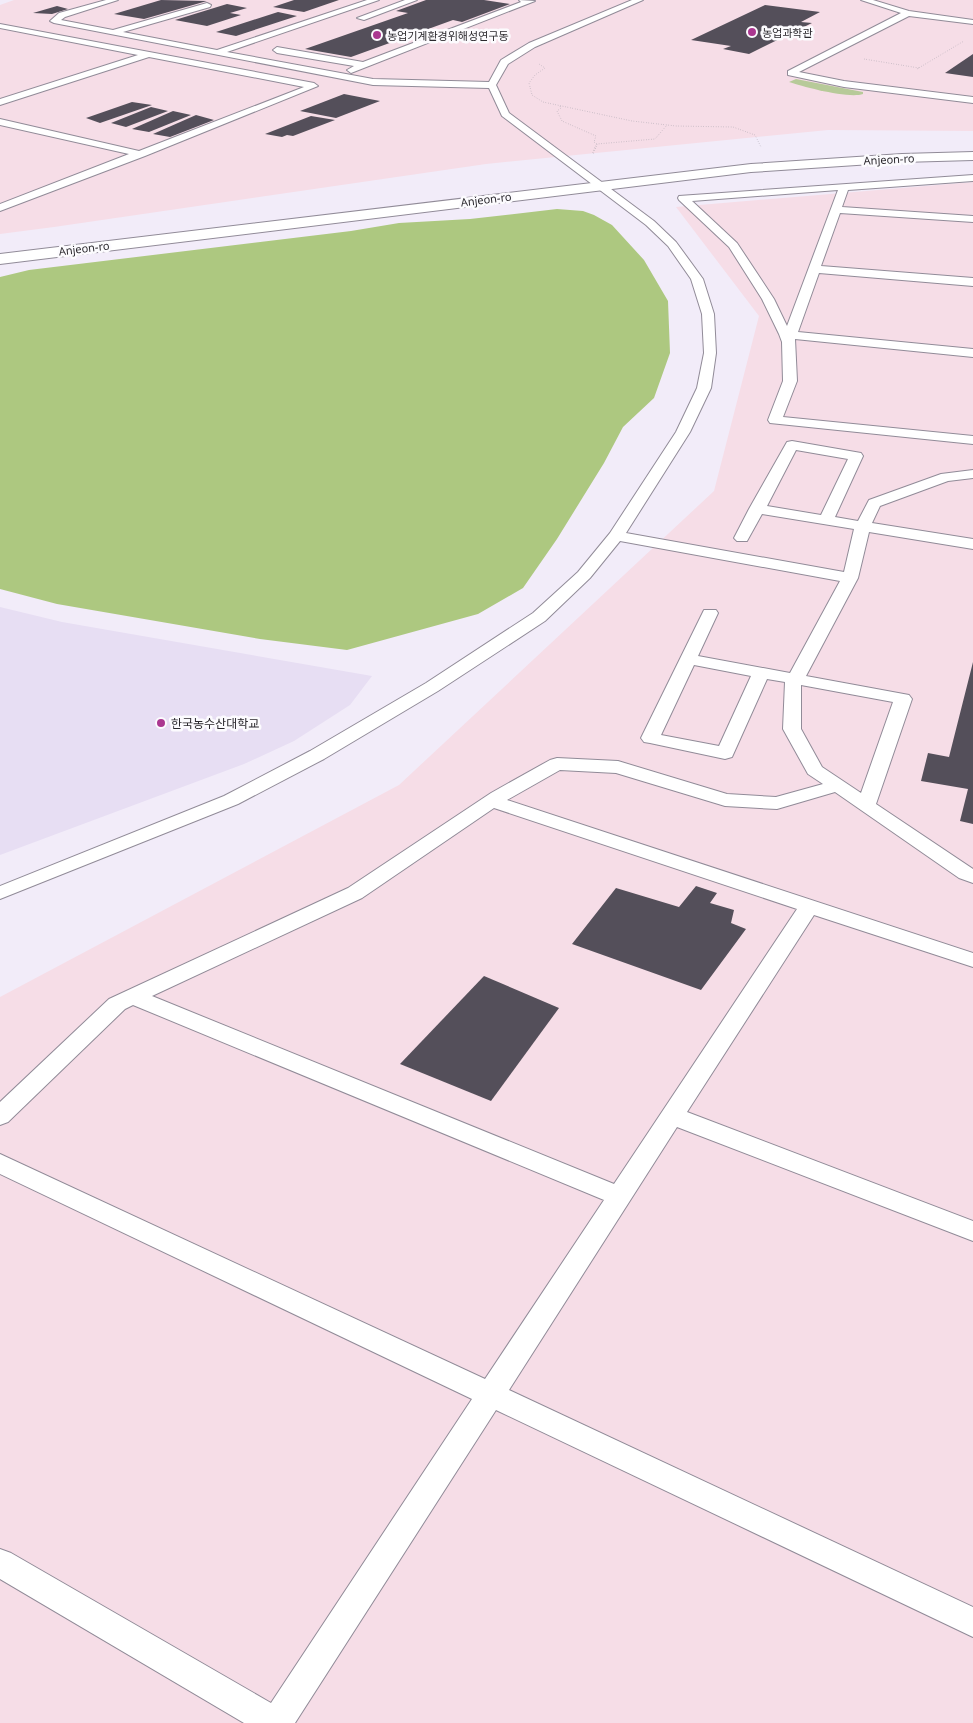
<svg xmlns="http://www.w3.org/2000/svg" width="973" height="1723" viewBox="0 0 973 1723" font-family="'Noto Sans','Noto Sans KR',sans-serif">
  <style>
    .commercial { fill: #f6dde7 }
    .built { fill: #e7def3 }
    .green { fill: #b7ca99 }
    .forest { fill: #adc880 }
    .building { fill: #544f5a }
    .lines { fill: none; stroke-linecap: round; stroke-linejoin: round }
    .lane-casing { stroke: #918b98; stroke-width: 2 }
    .secondary-casing { stroke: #918b98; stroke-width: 2 }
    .path-far1 { stroke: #aaa5af; stroke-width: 1; stroke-dasharray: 0.5 2; stroke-linecap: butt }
    .path { stroke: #aaa5af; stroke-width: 2; stroke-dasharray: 0.5 2; stroke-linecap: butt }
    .lane { fill: #fff; fill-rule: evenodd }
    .secondary { fill: #fff; fill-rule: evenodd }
    .poi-dot { fill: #ab3790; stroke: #fcfbfe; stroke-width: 2 }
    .labels { text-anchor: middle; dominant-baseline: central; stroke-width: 5; stroke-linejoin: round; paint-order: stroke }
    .far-poi-label { font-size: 11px; fill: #2b292e; stroke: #fcfbfe; text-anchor: start }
    .far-street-label { font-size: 11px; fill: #2b292e; stroke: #fcfbfe }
    .poi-label { font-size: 12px; fill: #2b292e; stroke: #fcfbfe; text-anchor: start }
  </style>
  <rect width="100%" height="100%" fill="#f2ecf9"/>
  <!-- commercial -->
  <g class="commercial">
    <polygon points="14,0 973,0 973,131 828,130 486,164 54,227 0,234 0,5"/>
    <polygon points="973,182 973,1723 0,1723 0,997 399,785 714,491 759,316 676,207"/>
  </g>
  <!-- built -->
  <polygon class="built" points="0,607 62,622 372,676 350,705 294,741 244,764 0,855"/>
  <!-- green -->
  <path class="green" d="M796,79L863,92V94C849,99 804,87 789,82Z"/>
  <!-- forest -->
  <polygon class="forest" points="557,209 583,211 594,215 612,225 644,260 668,301 670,353 654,398 623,427 604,463 557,539 523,588 478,614 347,650 260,639 57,604 0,589 0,277 29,270 351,231 399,223 470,219"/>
  <!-- building -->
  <g class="building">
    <polygon points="161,0 207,1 144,19 114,14"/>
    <polygon points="294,0 339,0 304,12 273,7"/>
    <polygon points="426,0 484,0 510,4 462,22 453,20 351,57 305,49 408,13 396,11"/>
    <polygon points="227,4 247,8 230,13 241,15 207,26 175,20"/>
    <polygon points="765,5 820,12 801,22 812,23 749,54 723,49 731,46 691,40"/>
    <polygon points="57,6 68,9 52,14 33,13"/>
    <polygon points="278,12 297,16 236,36 216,32"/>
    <polygon points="973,54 973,77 945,73"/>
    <polygon points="344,94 380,101 336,118 300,111"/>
    <polygon points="132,102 152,105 100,123 86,118"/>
    <polygon points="151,107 168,111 126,127 111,123"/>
    <polygon points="173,111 191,115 149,132 132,129"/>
    <polygon points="196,115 214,120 170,137 153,134"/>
    <polygon points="311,116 335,120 293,136 287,135 282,137 265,134"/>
    <polygon points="973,662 973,824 960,821 968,789 921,781 928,753 949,757"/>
    <polygon points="696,886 717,893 710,903 734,910 731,923 746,929 701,990 572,944 616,888 679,907"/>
    <polygon points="484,976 559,1008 491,1101 400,1064"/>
  </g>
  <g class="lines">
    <!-- lane casing -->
    <g class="lane-casing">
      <g id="lane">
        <path d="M106,0H118L65,17L61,20L113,30L207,3L211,5L210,7L123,32L217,50L367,0H379L227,52L373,79L489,82L501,60L529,43L632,0H643L535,47L508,64L496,85L509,113L654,221L676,242L703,279L714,314L716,353L711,388L690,432L626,533L844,572L854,529L762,514L747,541H737L734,538L749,509L787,442L792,441L861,453L863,456L835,517L858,521L869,500L941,474L973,470V478L948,481L880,506L872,523L973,539V549L869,532L858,578L806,676L909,695L912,699L876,804L973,869V883L959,878L835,792L777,809L725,806L616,773L560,770L507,800L973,953V967L814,915L687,1112L973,1221V1241L677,1127L509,1390L973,1607V1637L496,1410L295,1723H244L0,1579V1549L11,1553L271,1703L472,1399L0,1174V1154L485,1379L604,1200L133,1005L125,1009L8,1122L0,1125V1102L109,999L348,888L491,793L550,760L557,758L618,761L727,794L776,797L823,784L808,774L783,729L785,682L767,679L732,757L725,759L650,743L644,742L641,738L704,610H716L718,613L698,656L790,673L840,581L620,541L590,578L545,621L438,691L324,759L238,804L0,899V886L224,796L310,751L426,683L533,613L578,572L610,533L676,432L697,388L704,353L702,314L691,279L668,246L646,225L502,116L489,88L373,85L54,23L50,21L59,13ZM796,450L848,459L821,515L767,506ZM694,665L751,676L719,746L661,735ZM801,685L893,702L861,793L822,767L801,729ZM494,808L797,909L614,1184L152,996L362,898Z"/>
        <polygon points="405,0 417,0 364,20 357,18"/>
        <polygon points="519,0 535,1 351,73 347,70 354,66 277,53 273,50 277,47 363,62 521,2"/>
        <polygon points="861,0 873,0 909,11 973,20 973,24 909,16 799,72 844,81 973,97 973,103 844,87 788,75 788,71 901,13"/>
        <polygon points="0,24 314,83 318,86 145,156 0,211 0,204 129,154 0,125 0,119 139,151 304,87 149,57 0,105 0,99 138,55 0,28"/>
        <path d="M973,175V181L848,190L842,207L973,216V222L840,213L821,266L973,278V286L819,273L798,332L973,349V357L795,339L797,381L783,417L973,436V444L770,423L768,420L783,381L782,342L779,334L762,299L729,247L679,200L678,198L679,196ZM838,190L787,326L774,299L737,243L692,201Z"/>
      </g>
    </g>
    <!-- secondary casing -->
    <g class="secondary-casing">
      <polygon id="secondary" points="973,152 973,160 902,162 751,172 0,264 0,254 751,164 902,154"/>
    </g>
    <!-- path-far1 -->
    <g class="path-far1">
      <polyline points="864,59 919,68"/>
      <polyline points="539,64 545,68 535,75 529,83 532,95 543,102 632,121 676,126 733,127 755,135 761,147"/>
      <polyline points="917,69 964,41"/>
      <polyline points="560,106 561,108 557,111 562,121 596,136 594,142 597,144"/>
      <polyline points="596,147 597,144 655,139 667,125"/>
    </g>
    <!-- path -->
    <polyline class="path" points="593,153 596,146"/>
    <!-- lane -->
    <use href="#lane" class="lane"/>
    <!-- secondary -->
    <use href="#secondary" class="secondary"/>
  </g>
  <!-- markers -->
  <g class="poi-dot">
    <circle cx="752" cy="32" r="5"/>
    <circle cx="377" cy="35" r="5"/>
    <circle cx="161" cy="723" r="5"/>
  </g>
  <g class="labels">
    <!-- far-poi labels -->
    <g class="far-poi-label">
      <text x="762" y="32">농업과학관</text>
      <text x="387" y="35">농업기계환경위해성연구동</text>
    </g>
    <!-- far-street labels -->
    <g class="far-street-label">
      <text transform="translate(889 159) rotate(-3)">Anjeon-ro</text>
      <text transform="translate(486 199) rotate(-7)">Anjeon-ro</text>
      <text transform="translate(84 248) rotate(-7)">Anjeon-ro</text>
    </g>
    <!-- poi labels -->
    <g class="poi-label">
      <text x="171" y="723">한국농수산대학교</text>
    </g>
  </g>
</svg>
